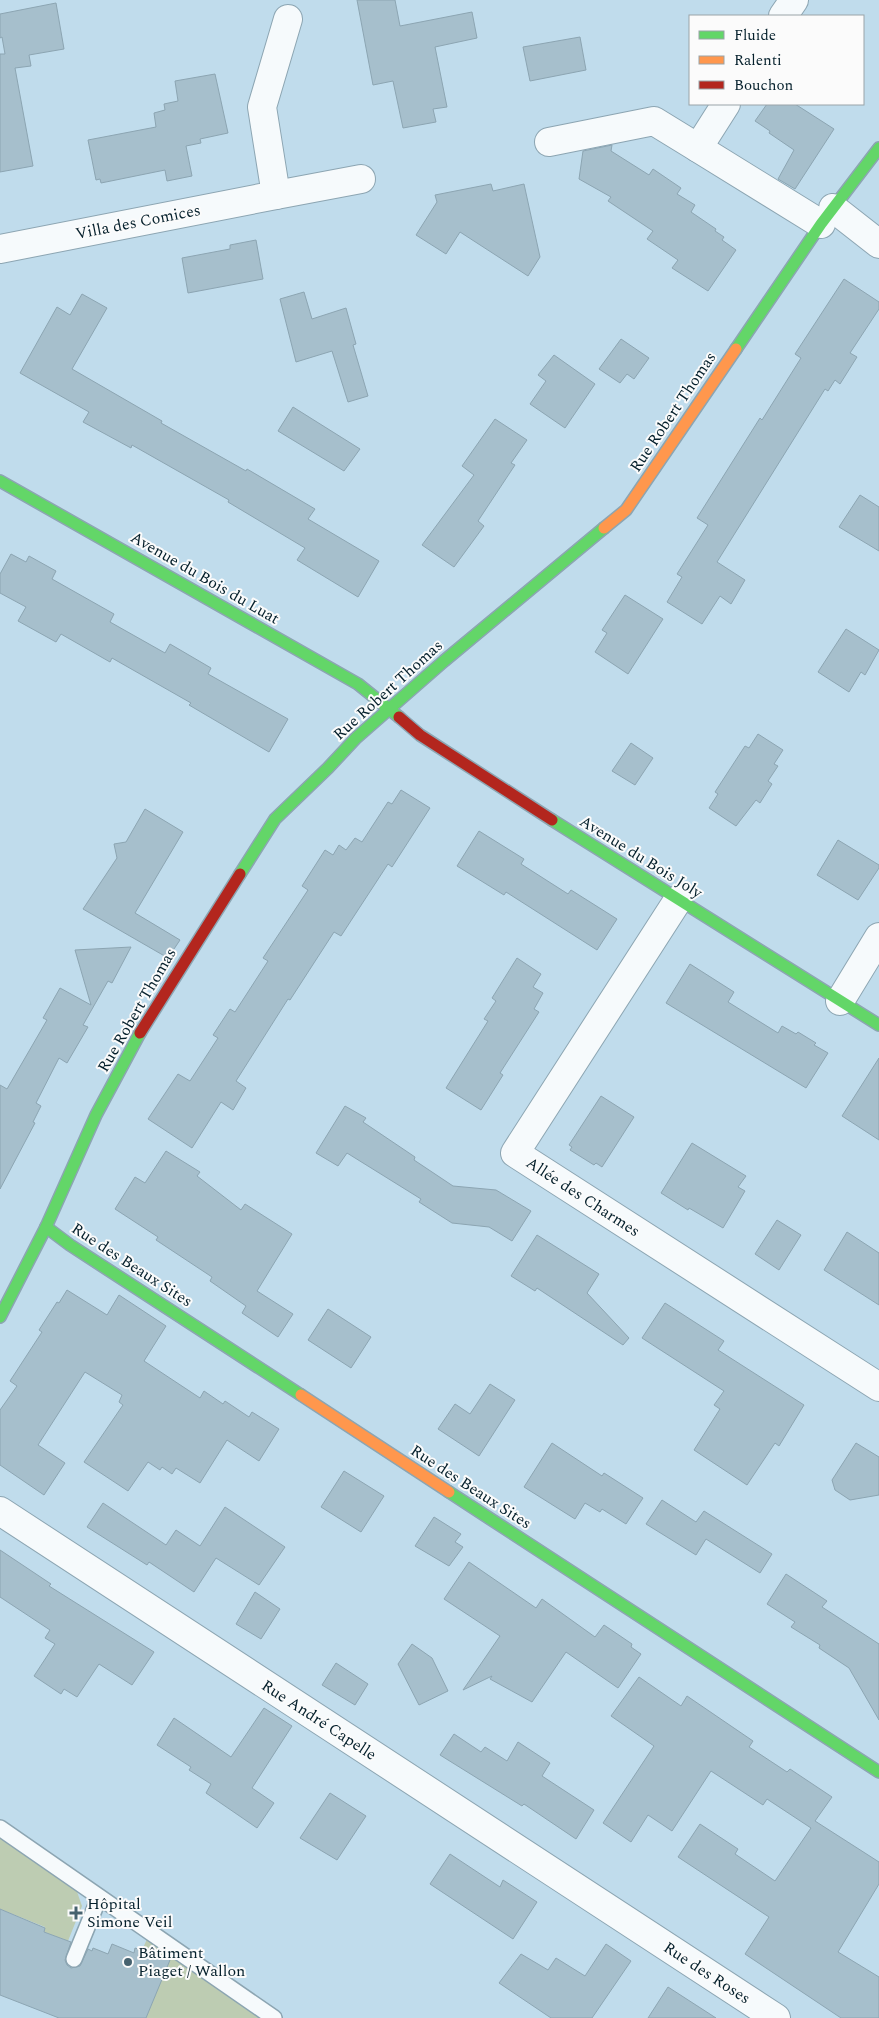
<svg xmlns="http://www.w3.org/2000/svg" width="879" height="2018" viewBox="0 0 879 2018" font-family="Spectral,serif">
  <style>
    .green { fill: #bdccb2 }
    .building { fill: #a6bfcc; stroke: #8ca5b2 }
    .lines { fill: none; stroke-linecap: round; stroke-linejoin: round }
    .lane-casing { stroke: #8ca5b2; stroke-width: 18 }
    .street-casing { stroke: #8ca5b2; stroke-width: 30 }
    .fast-casing { stroke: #8ca5b2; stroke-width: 14 }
    .slow-casing { stroke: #8ca5b2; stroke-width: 14 }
    .jam-casing { stroke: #8ca5b2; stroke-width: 14 }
    .lane { stroke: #f6fafc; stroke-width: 15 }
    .street { stroke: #f6fafc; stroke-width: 28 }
    .fast { stroke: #63d668; stroke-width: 11 }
    .slow { stroke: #ff974d; stroke-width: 11 }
    .jam { stroke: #b3261e; stroke-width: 11 }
    .poi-dot { fill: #46626f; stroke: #fbfbfb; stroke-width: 2 }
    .labels { text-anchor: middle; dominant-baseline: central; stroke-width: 4; stroke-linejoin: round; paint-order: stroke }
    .street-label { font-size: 16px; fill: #05202c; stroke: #fbfbfb }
    .poi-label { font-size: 16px; fill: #05202c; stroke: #fbfbfb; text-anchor: start }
  </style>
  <rect width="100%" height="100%" fill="#c0dcec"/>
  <!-- green -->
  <g class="green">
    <polygon points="0,1833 75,1886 82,1906 68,1941 44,1932 45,1927 0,1909"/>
    <polygon points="148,1937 262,2018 146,2018 169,1960 142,1950"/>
  </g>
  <!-- building -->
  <g class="building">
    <polygon points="357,0 395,0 400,26 472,12 477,38 435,47 447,107 433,109 436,122 403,128 393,81 373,85"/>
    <polygon points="56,3 64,49 29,55 31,66 15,68 33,166 0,172 0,54 5,54 2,37 0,38 0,14"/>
    <polygon points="580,37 586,70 530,81 523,47"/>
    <polygon points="215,74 228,133 200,139 201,143 186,146 192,176 167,181 165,170 101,183 100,179 96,180 88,140 156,127 154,113 165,110 164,104 178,101 175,81"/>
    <polygon points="767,104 795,104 834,129 795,189 778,179 794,150 769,133 770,131 755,121"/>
    <polygon points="612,145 611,151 649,175 653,169 681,188 677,194 695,205 691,212 716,229 715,231 724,237 722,240 736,250 708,291 672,268 678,260 647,239 653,231 608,201 611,197 579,179 583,151"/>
    <polygon points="491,184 493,191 524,184 540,257 528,276 460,232 446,254 416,235 437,202 435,195"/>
    <polygon points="256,240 263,279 188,293 182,258 230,249 230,245"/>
    <polygon points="844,279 879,302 879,309 850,353 857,357 840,384 835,380 828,391 825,389 717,562 745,580 731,604 720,596 702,624 667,602 682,577 677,574 708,525 697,518 760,418 762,420 801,358 795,354"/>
    <polygon points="304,292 312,319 346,308 356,344 353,345 368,396 348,402 332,351 296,362 280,299"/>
    <polygon points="82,294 107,308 72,369 162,421 161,423 246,471 247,469 315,509 308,519 379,561 358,597 297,560 305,548 228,502 229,500 132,445 131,448 83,422 89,412 20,373 57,307 70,315"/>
    <polygon points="621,339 649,358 634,379 627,374 620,383 599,369"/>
    <polygon points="554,355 595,384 565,428 530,404 546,381 538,375"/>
    <polygon points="293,407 360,449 344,471 278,431"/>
    <polygon points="495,419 527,440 511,463 515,465 478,521 484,526 454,567 422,545 474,475 462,466"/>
    <polygon points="860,495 879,507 879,551 839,527"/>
    <polygon points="11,554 26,562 29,556 56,571 52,579 114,614 110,622 165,653 170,644 211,668 208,674 288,719 269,752 189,705 191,703 112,658 110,662 61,634 56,642 18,621 26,607 0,593 0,574"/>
    <polygon points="625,595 663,619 628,674 595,652 607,633 602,630"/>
    <polygon points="846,629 879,650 865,675 861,672 849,692 818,672"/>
    <polygon points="758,734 783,750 774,764 778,766 768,781 772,784 760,803 756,800 736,826 709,808 718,794 715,792 745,746 749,748"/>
    <polygon points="631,743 653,758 635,785 612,771"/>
    <polygon points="401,790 430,808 392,867 388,864 341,936 334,932 290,1000 288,999 236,1081 246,1088 233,1110 221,1102 192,1148 148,1119 178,1074 190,1081 218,1038 213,1035 230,1009 235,1012 268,961 263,958 308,890 302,886 325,850 333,855 339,845 346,850 355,838 362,842 388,802 392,804"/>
    <polygon points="145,809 183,832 135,913 180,940 168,958 83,909 117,858 114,844 126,842"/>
    <polygon points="479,831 524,859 521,864 568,894 571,890 617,919 597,950 506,892 504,895 457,866"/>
    <polygon points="838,840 879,865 879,868 858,900 817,875"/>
    <polygon points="131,947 112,983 108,981 83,1025 88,1027 67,1063 59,1058 36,1103 41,1106 33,1122 35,1123 0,1189 0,1085 7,1089 47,1020 43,1018 60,988 91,1005 75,950"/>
    <polygon points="517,958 541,974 533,987 543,993 534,1009 539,1012 500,1073 503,1075 481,1110 446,1088 488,1021 484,1019 496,1001 492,998"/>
    <polygon points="690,964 734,992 728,1002 778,1033 782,1026 796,1034 798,1032 816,1043 814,1045 828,1053 806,1088 666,1003"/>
    <polygon points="879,1058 879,1140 842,1116"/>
    <polygon points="601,1096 634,1117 602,1167 596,1163 594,1165 570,1150 572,1147 569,1145"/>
    <polygon points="345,1106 366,1118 363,1122 415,1157 414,1160 453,1186 496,1190 531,1211 512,1241 489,1227 452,1223 419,1202 421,1199 347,1153 338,1166 316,1153"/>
    <polygon points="692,1143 746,1176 738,1187 745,1191 723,1228 689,1208 688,1210 661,1193"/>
    <polygon points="166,1151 200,1172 197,1176 241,1210 245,1204 292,1234 257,1291 293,1314 278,1337 242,1313 246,1306 210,1281 212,1277 156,1240 158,1237 115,1209 135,1177 145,1183"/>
    <polygon points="777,1220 801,1235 779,1270 755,1254"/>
    <polygon points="847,1232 879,1253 879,1305 824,1270"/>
    <polygon points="537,1235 599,1274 587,1293 629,1338 623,1345 537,1288 535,1291 511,1276"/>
    <polygon points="67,1290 107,1315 119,1295 166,1326 144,1361 200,1398 204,1391 223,1404 225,1401 249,1417 252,1412 279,1429 259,1461 227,1440 200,1483 176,1468 172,1474 162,1467 160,1470 148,1462 128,1491 84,1462 123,1405 119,1402 122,1395 85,1372 38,1445 65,1463 44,1495 0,1465 0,1410 17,1386 10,1381 42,1332 39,1330 57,1302 59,1303"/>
    <polygon points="665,1303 724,1341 718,1350 804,1405 779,1446 775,1443 747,1485 694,1450 720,1409 714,1405 724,1391 642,1338"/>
    <polygon points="328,1309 371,1337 351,1368 308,1340"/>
    <polygon points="490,1384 515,1400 479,1456 438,1429 455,1404 470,1414"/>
    <polygon points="552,1443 602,1476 604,1473 643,1498 626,1524 602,1509 600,1512 585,1503 575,1519 524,1487"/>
    <polygon points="856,1443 879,1457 879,1495 850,1500 835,1490 832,1480"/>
    <polygon points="344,1471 384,1496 361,1532 321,1507"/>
    <polygon points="662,1500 696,1522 704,1511 772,1554 760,1573 706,1539 696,1555 646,1524"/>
    <polygon points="103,1503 166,1545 176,1530 200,1546 225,1507 285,1547 259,1585 216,1558 194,1592 149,1562 147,1565 87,1527"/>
    <polygon points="434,1517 461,1534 455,1542 463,1547 449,1566 415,1546"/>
    <polygon points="0,1550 51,1584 49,1586 154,1652 132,1685 99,1664 77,1697 64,1689 61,1694 34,1676 55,1644 45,1638 50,1630 0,1597"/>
    <polygon points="469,1562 536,1608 542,1599 595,1637 604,1625 632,1644 631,1647 641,1654 618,1688 566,1652 532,1702 490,1679 492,1676 463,1690 500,1636 444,1599"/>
    <polygon points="786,1574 827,1601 822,1607 879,1644 879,1720 849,1668 819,1648 820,1645 791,1627 795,1622 767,1604"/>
    <polygon points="255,1592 280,1609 261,1639 236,1624"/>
    <polygon points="412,1644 432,1658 448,1691 419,1705 398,1664"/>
    <polygon points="336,1663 368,1684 355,1705 322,1685"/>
    <polygon points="639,1677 681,1706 687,1696 753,1741 749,1747 787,1772 790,1769 832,1797 815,1821 879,1862 879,1884 838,1952 879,1977 879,2018 841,2018 745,1954 769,1917 678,1857 700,1824 738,1849 735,1854 775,1881 811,1828 767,1799 763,1805 711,1771 672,1831 648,1815 631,1842 603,1823 654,1746 611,1716"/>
    <polygon points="264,1708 292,1726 252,1788 274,1803 257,1828 206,1793 211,1784 189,1770 191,1767 157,1745 174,1718 231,1757"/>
    <polygon points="454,1734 481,1752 485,1747 507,1761 518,1742 550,1763 542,1776 594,1810 576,1839 524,1804 522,1806 440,1755"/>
    <polygon points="330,1793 366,1816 337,1860 300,1838"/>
    <polygon points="450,1854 500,1887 503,1880 537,1902 513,1939 430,1884"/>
    <polygon points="0,1909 45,1928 44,1932 71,1942 65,1960 67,1965 71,1968 80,1966 88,1949 92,1951 93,1948 108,1954 112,1944 134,1953 135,1948 170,1960 146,2018 59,2018 0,1995"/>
    <polygon points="606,1944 631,1961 592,2018 551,2018 499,1983 521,1954 548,1970 556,1958 585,1976"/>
    <polygon points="668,1987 716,2018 648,2018"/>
  </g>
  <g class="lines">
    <!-- lane casing -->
    <g class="lane-casing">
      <g id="lane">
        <polyline points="0,1828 274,2018"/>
        <polyline points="74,1959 99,1898"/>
      </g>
    </g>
    <!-- street casing -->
    <g class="street-casing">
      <g id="street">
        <polyline points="783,16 794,0"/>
        <polyline points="726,104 698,148 821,224"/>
        <polyline points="549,142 654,121 698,148"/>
        <polyline points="276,195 361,179"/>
        <polyline points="833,208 879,244"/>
        <polyline points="0,249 276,195 262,107 288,19"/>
        <polyline points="678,900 515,1153 879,1387"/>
        <polyline points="840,1001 879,937"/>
        <polyline points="0,1511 776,2018"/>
      </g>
    </g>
    <!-- fast casing -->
    <g class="fast-casing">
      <g id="fast">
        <polyline points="736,349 821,224 879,148"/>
        <polyline points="0,481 358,684 399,717"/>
        <polyline points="552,820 879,1025"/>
        <polyline points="240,874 275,819 328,768 356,738 444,661 604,528"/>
        <polyline points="46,1227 70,1245 301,1395"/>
        <polyline points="0,1317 46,1227 96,1115 140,1033"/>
        <polyline points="449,1492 879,1772"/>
      </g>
    </g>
    <!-- slow casing -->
    <g class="slow-casing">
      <g id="slow">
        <polyline points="604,528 626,510 736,349"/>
        <polyline points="301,1395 449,1492"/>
      </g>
    </g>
    <!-- jam casing -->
    <g class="jam-casing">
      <g id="jam">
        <polyline points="399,717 420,735 552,820"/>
        <polyline points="140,1033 240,874"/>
      </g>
    </g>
    <!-- lane -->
    <use href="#lane" class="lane"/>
    <!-- street -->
    <use href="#street" class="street"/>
    <!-- fast -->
    <use href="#fast" class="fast"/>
    <!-- slow -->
    <use href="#slow" class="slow"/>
    <!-- jam -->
    <use href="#jam" class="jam"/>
  </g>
  <!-- markers -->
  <g class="poi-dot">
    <path d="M73.5 1905.5h5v5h5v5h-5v5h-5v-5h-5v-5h5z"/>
    <circle cx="128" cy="1962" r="5"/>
  </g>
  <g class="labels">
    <!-- street labels -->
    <g class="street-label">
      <text transform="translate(138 222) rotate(-11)">Villa des Comices</text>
      <text transform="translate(673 412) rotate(-56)">Rue Robert Thomas</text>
      <text transform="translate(205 578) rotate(30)">Avenue du Bois du Luat</text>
      <text transform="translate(388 690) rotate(-42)">Rue Robert Thomas</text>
      <text transform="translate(641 857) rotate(32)">Avenue du Bois Joly</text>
      <text transform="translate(137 1010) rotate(-60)">Rue Robert Thomas</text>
      <text transform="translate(583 1197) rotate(33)">Allée des Charmes</text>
      <text transform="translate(132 1265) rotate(33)">Rue des Beaux Sites</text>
      <text transform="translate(471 1487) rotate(33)">Rue des Beaux Sites</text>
      <text transform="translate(319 1720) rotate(33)">Rue André Capelle</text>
      <text transform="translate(707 1973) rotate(33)">Rue des Roses</text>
    </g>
    <!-- poi labels -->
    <g class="poi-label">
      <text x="87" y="1904">Hôpital<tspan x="87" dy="18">Simone Veil</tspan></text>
      <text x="138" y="1953">Bâtiment<tspan x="138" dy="18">Piaget / Wallon</tspan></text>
    </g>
  </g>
  <!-- legend -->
  <rect x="689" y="15" width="175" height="90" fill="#fbfbfb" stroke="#99a3a8"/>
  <rect x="699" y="31" width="25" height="8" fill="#63d668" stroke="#99a3a8"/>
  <text x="734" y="40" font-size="15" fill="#05202c">Fluide</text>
  <rect x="699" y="56" width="25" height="8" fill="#ff974d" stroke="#99a3a8"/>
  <text x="734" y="65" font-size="15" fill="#05202c">Ralenti</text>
  <rect x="699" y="81" width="25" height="8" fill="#b3261e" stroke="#99a3a8"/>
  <text x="734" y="90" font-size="15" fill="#05202c">Bouchon</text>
</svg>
